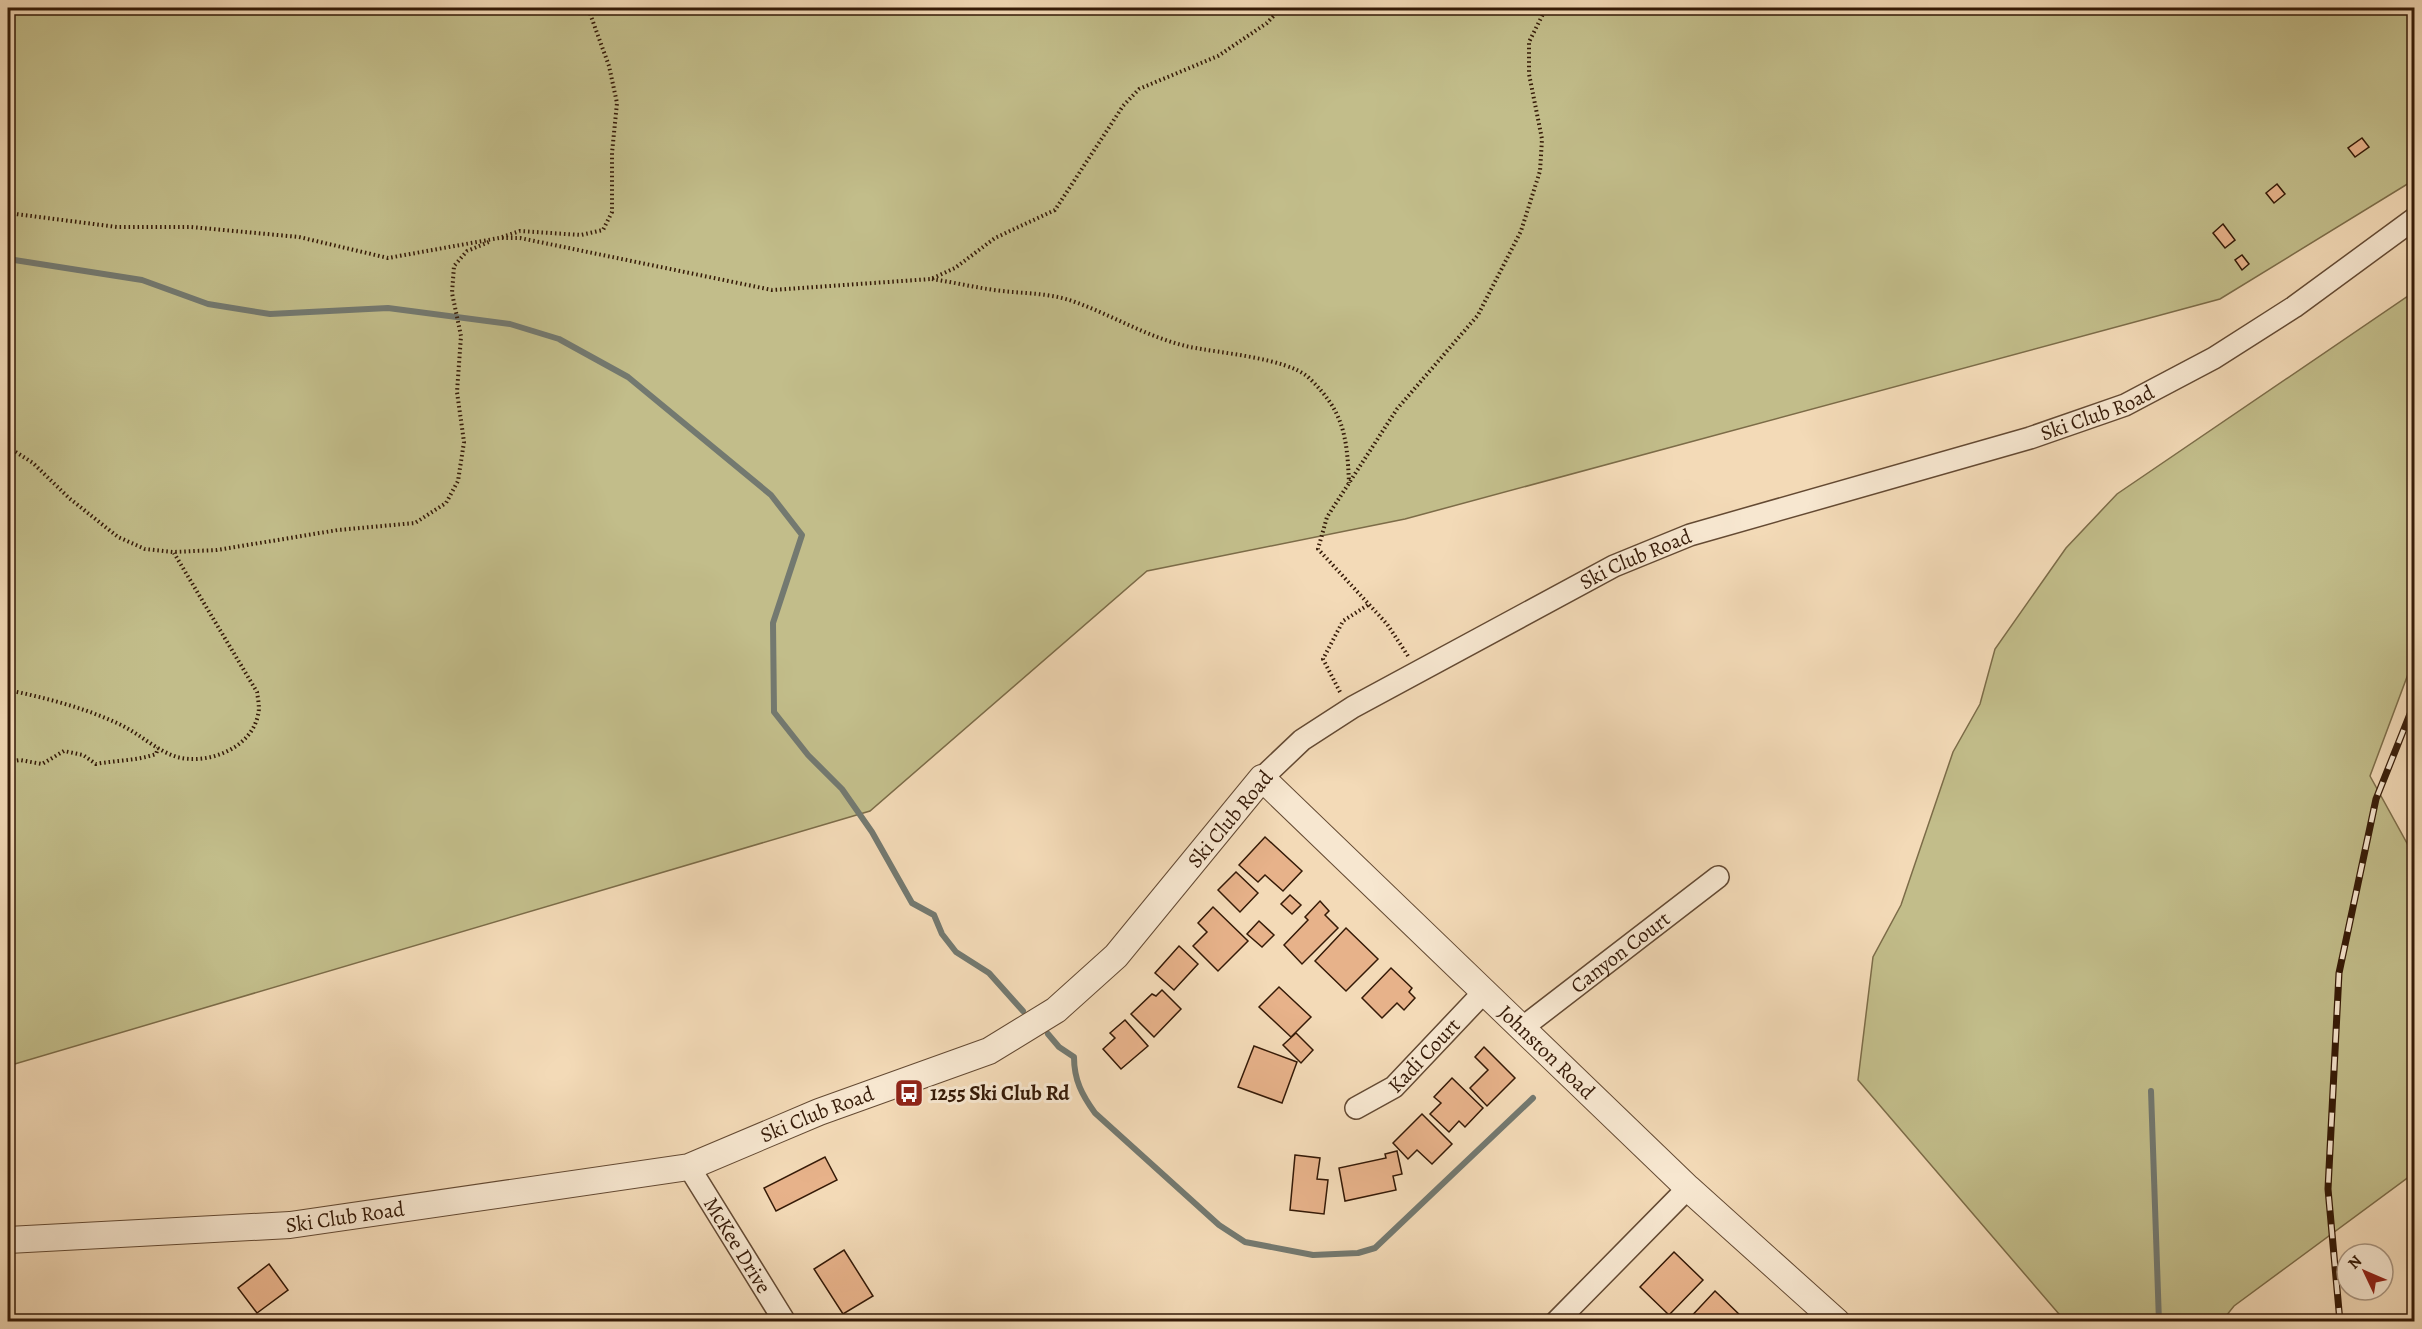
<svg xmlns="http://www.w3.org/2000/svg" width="2422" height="1329" viewBox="0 0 2422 1329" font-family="Alegreya,serif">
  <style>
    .green { fill: #c2bd8a; stroke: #7c6c48; stroke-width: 1.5 }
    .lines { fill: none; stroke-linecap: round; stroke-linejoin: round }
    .stream { stroke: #737970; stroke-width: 6 }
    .building { fill: #e7b28a; stroke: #351a07; stroke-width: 1.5 }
    .minor-casing { stroke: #644a33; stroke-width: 24 }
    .tertiary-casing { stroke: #644a33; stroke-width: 28 }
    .path { stroke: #351a07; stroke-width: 4; stroke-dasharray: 1.5 3; stroke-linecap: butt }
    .minor { stroke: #f7e7d0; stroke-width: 21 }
    .tertiary { stroke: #f7e7d0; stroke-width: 26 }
    .rail-casing { stroke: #351a07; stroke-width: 7 }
    .rail { stroke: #f7e7d0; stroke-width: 4.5; stroke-dasharray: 14; stroke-linecap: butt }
    .labels { text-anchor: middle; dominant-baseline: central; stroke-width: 6; stroke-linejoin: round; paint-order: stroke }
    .street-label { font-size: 21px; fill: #351a07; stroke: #f7e7d0 }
    .poi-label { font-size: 21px; font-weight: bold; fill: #351a07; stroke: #f7e7d0; text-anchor: start }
  </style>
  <rect width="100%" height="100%" fill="#f3dab7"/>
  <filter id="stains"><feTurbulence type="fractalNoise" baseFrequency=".00333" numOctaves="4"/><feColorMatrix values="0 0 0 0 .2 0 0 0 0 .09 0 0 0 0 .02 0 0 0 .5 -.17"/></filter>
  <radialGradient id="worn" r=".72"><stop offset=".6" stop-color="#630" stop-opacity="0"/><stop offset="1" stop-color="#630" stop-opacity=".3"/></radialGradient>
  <!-- green -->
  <g class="green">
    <polygon points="8,8 2414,8 2414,180 2220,299 1405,519 1147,571 870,811 8,1066"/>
    <polygon points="2414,292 2414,658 2370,776 2414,856 2414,1173 2234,1306 2222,1321 2065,1321 1858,1080 1873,957 1901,905 1953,752 1980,704 1995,649 2066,548 2117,494"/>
  </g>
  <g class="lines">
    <!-- stream -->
    <g class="stream">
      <polyline points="8,259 142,280 208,304 270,314 388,308 510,324 559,339 628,377 771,495 802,535 773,623 774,712 808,755 842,789 872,832 912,903 934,915 942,934 956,952 989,973 1023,1011"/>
      <path d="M1048,1034L1059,1047L1074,1057C1074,1080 1082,1095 1095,1113L1219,1225L1245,1242L1313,1255L1358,1253L1375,1248L1533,1098"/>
      <polyline points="2151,1091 2159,1322"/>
    </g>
  </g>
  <!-- building -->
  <g class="building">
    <polygon points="2362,138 2369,147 2355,157 2348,148"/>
    <polygon points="2277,184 2285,194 2274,203 2266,193"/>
    <polygon points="2223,224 2235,240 2225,248 2213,233"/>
    <polygon points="2242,255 2249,264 2242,270 2235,260"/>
    <polygon points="1265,837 1302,871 1283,891 1265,875 1258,882 1239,865"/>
    <polygon points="1236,872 1258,893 1240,912 1218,890"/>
    <polygon points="1290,895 1301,905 1292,914 1281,904"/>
    <polygon points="1320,901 1329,911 1325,915 1338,928 1302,964 1284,945 1308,920 1305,917"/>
    <polygon points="1213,907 1248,941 1218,971 1193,946 1207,932 1198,923"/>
    <polygon points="1259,921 1274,935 1262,947 1247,934"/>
    <polygon points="1346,928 1378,959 1346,991 1315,961"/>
    <polygon points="1179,946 1198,964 1174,990 1155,973"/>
    <polygon points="1391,968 1412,988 1409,992 1415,998 1404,1010 1397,1003 1382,1018 1362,998"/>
    <polygon points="1279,987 1311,1017 1291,1037 1259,1007"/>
    <polygon points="1162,990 1181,1009 1154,1037 1131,1014 1152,994 1156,996"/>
    <polygon points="1125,1020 1148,1046 1121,1069 1103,1049 1115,1038 1110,1033"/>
    <polygon points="1296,1033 1313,1050 1301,1063 1283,1045"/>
    <polygon points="1254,1046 1297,1062 1282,1103 1238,1087"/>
    <polygon points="1484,1047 1515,1078 1487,1106 1470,1088 1488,1070 1475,1057"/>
    <polygon points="1452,1078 1483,1108 1465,1127 1459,1121 1449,1132 1430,1114 1441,1103 1434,1097"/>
    <polygon points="1422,1114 1452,1144 1432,1164 1417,1150 1408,1159 1393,1143"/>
    <polygon points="1397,1151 1402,1174 1393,1176 1396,1190 1345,1201 1339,1168 1386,1158 1385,1154"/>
    <polygon points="1295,1155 1320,1158 1317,1179 1328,1180 1324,1214 1290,1210"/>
    <polygon points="825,1157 837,1180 776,1211 764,1188"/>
    <polygon points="844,1250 873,1296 843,1314 814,1269"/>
    <polygon points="1674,1252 1703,1280 1669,1315 1640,1287"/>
    <polygon points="269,1264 288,1290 257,1313 238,1288"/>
    <polygon points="1715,1291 1744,1319 1741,1322 1686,1322"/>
  </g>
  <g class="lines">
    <!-- minor casing -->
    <g class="minor-casing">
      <g id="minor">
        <path id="s1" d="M1262,778L1302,740L1353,707L1614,566L1690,535L2030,438L2125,405L2214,358L2294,307L2414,219"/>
        <path id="s2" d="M1522,1028L1718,877"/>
        <path id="s3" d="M1356,1108L1394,1087L1483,993"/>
        <path id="s4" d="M689,1167L785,1322"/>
        <polyline points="1556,1322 1688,1188"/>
      </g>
    </g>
    <!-- tertiary casing -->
    <g class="tertiary-casing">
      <g id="tertiary">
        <path id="s5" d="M8,1240L290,1225L689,1167L819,1112L989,1051L1056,1010L1116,956L1262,778L1688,1188L1837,1322"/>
      </g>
    </g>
    <!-- path -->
    <g class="path">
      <polyline points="8,213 117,227 191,227 299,237 388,258 499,238 520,238 772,290 931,279 955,268 995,238 1055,210 1123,106 1139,89 1218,56 1267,23 1281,8"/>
      <polyline points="502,237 520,231 581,235 603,230 612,212 612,153 617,103 609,66 588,8"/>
      <path d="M932,279C952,282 973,287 994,290C1022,294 1048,292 1075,302C1114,316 1149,338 1190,347C1219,353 1286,358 1308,377C1344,411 1347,436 1349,483"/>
      <polyline points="8,447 33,463 69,498 118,537 145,549 173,552 217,550 338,530 415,523 446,503 458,481 464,442 457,392 461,336 452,293 454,266 467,251 489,242"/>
      <polyline points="1408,656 1387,624 1318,549 1327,517 1397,409 1478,315 1521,231 1540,171 1542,139 1529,74 1529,42 1543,14 1555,8"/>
      <path d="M8,690C46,698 86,708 121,725C140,734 157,751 177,757C207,765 251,749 258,715C260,708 258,699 257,692L174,553"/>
      <polyline points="1340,692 1323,659 1343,621 1368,605"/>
      <path d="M8,762L20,760L42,764L64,751L83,755L96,764C117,760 136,761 156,754L158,748"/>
    </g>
    <!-- minor -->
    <use href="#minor" class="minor"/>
    <!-- tertiary -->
    <use href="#tertiary" class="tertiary"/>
    <!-- rail casing -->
    <g class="rail-casing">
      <polyline id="rail" points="2340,1322 2328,1189 2339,973 2376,799 2414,704"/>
    </g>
    <!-- rail -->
    <use href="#rail" class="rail"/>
  </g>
  <!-- icons -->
  <defs>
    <g id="bus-square" transform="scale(1.5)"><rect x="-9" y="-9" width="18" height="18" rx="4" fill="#8f2418" stroke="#f7e7d0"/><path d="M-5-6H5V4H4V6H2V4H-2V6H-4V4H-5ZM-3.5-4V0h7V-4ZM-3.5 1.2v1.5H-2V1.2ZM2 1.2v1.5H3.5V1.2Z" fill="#fff"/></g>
  </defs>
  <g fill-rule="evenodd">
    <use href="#bus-square" x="909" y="1093"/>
  </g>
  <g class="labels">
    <!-- street labels -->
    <g class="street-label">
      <text stroke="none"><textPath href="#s1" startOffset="920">Ski Club Road</textPath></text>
      <text stroke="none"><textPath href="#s1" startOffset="435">Ski Club Road</textPath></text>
      <text transform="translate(1230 819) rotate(-50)">Ski Club Road</text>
      <text stroke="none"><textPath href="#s2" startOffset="124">Canyon Court</textPath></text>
      <text stroke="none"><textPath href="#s5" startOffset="1792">Johnston Road</textPath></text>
      <text stroke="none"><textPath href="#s3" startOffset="87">Kadi Court</textPath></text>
      <text stroke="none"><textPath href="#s5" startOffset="824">Ski Club Road</textPath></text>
      <text stroke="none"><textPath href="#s5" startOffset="338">Ski Club Road</textPath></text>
      <text stroke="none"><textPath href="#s4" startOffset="92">McKee Drive</textPath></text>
    </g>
    <!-- poi labels -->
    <g class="poi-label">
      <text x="930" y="1093">1255 Ski Club Rd</text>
    </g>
  </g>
  <!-- margin -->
  <rect width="2422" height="1329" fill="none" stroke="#f3dab7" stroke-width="30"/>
  <rect x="9" y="9" width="2404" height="1311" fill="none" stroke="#351a07" stroke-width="3"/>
  <rect x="15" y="15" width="2392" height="1299" fill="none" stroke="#351a07" stroke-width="1.5"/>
  <!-- north arrow -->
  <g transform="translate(2365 1272) rotate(314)"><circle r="28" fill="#f7e7d0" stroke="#a99580" stroke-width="1.5"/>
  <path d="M0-4.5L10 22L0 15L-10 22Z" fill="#8f2418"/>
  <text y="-9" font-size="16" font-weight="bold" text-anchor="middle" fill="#351a07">N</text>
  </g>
  <rect width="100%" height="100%" filter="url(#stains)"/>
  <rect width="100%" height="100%" fill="url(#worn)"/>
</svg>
